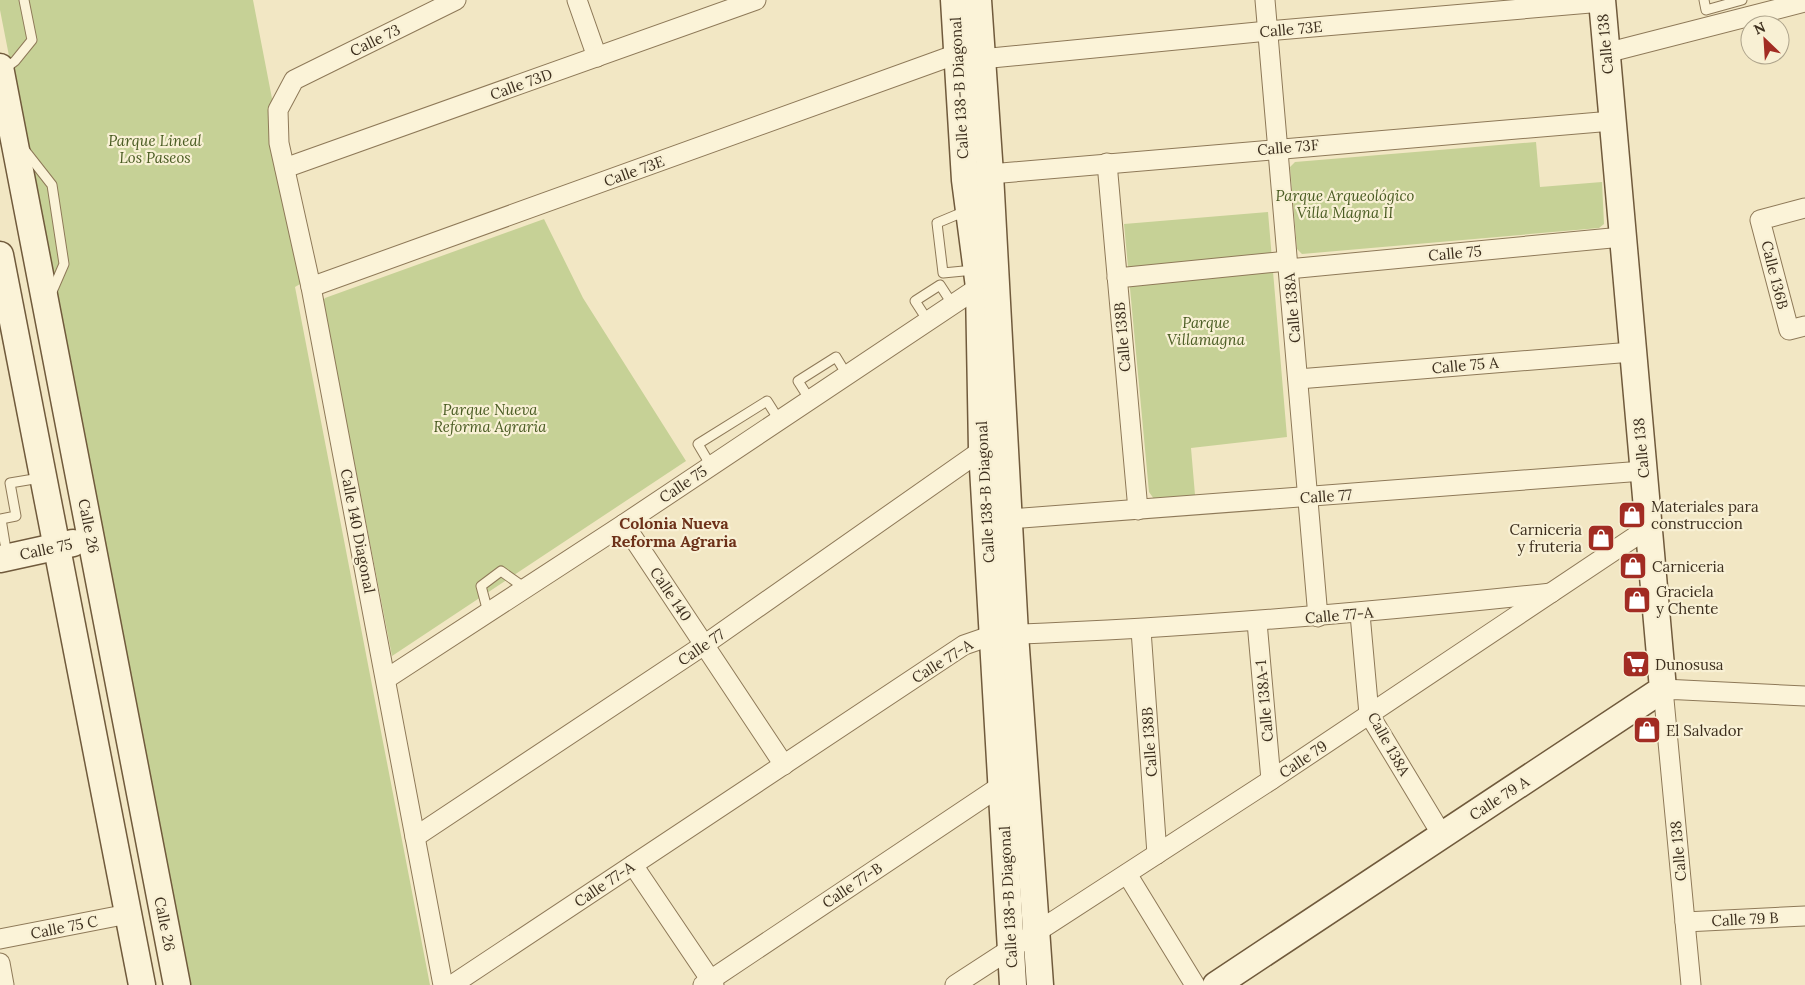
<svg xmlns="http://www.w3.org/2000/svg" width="1805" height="985" viewBox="0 0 1805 985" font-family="Lora,serif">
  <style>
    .green { fill: #c6d196 }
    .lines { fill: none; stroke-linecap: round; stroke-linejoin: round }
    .lane-casing { stroke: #8e7958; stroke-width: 11 }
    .street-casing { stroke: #8e7958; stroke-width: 21 }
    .secondary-casing { stroke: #705a3c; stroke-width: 29 }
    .lane { stroke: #fbf3d8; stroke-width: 9 }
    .street { stroke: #fbf3d8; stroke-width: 19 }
    .secondary { stroke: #fbf3d8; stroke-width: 26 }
    .labels { text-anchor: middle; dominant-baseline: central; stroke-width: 4.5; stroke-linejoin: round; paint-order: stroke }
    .street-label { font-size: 15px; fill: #3d2f1e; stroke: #f8f0d4 }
    .park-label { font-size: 15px; font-style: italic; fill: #495b22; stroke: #f8f0d4 }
    .poi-label { font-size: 15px; fill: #3d2f1e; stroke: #f8f0d4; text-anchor: start }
    .neighbourhood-label { font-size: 16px; font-weight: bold; fill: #6d3119; stroke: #f8f0d4 }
  </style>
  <rect width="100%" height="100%" fill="#f2e7c4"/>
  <!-- green -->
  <g class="green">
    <polygon points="0,0 253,0 307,280 295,287 430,985 191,985 0,10"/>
    <polygon points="1536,142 1540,187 1602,182 1604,224 1599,228 1302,254 1297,249 1290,167 1295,162"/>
    <polygon points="1268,212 1287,437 1191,448 1195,495 1154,499 1149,492 1124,224"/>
    <polygon points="544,219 583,298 686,461 392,656 323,301 325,298"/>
  </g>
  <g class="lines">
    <!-- lane casing -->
    <g class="lane-casing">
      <g id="lane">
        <polyline points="1704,0 1706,10 1742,0"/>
        <polyline points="3,70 15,61 32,40 24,0"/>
        <polyline points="23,148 52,185 64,264 51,294"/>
        <polyline points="968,210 937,223 943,273 974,270"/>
        <polyline points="928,321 915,301 940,285 953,305"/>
        <polyline points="810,400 798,381 836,357 847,375"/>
        <polyline points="711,466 698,444 767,401 779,420"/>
        <polyline points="7,556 1,519 16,516 10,483 40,478"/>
        <polyline points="488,612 481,586 501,571 525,588"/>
      </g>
    </g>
    <!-- street casing -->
    <g class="street-casing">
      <g id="street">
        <polyline points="577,0 597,57"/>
        <polyline points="1265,0 1318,617"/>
        <polyline points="1606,53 1805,2"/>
        <polyline points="981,59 1268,31 1602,2"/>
        <polyline points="1107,163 1138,510"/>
        <polyline points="285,168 756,0"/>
        <polyline points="978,177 990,174 1612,121"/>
        <polyline points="1805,208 1760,220 1789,330 1805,326"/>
        <polyline points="1288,269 1622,237"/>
        <polyline points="1117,278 1287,261"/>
        <polyline points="311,287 957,54"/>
        <polyline points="1298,379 1632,352"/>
        <polyline points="996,520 1643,471"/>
        <polyline points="624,524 784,765"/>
        <polyline points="1360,614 1369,714 1442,835"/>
        <polyline points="1257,622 1271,780"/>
        <polyline points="1141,630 1157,854"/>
        <polyline points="386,679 624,524 979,287"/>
        <polyline points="415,837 704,645 982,450"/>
        <polyline points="633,865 714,985"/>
        <polyline points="1127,874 1195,985"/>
        <polyline points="1685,922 1805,916"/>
        <polyline points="0,939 128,914"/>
        <polyline points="0,963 4,985"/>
        <polyline points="443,985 311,287 279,143 278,110 294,80 456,0"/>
        <path d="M452,985L964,645L993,635C1181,629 1364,613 1551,593"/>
        <polyline points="703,985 1002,785"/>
        <polyline points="955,985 1271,780 1648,528"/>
        <polyline points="1691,985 1663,689 1805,696"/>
      </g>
    </g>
    <!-- secondary casing -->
    <g class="secondary-casing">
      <g id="secondary">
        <polyline points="954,0 965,180 979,287 982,450 1013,985"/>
        <polyline points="978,0 990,174 1015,634 1040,985"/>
        <polyline points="0,67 177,985"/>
        <polyline points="0,255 142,985"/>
        <polyline points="0,559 73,543"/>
        <polyline points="1216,985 1663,689 1602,0"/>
      </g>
    </g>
    <!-- lane -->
    <use href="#lane" class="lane"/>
    <!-- street -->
    <use href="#street" class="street"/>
    <!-- secondary -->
    <use href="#secondary" class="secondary"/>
  </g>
  <!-- icons -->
  <defs>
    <g id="shop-square" transform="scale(1.4375)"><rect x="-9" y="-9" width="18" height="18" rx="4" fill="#a22c23" stroke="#f8f0d4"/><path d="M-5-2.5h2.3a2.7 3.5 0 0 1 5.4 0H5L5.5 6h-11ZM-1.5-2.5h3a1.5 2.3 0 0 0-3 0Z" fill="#fff"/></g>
    <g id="supermarket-square" transform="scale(1.4375)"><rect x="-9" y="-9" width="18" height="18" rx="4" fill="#a22c23" stroke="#f8f0d4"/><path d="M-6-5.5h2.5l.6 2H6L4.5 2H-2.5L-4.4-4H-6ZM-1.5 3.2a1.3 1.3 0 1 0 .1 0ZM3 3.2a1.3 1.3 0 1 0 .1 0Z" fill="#fff"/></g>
  </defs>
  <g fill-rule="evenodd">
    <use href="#shop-square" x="1632" y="515"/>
    <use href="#shop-square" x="1601" y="538"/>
    <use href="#shop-square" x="1633" y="566"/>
    <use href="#shop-square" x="1637" y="600"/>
    <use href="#supermarket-square" x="1636" y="664"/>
    <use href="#shop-square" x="1647" y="730"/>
  </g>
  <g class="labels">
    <!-- street labels -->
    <g class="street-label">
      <text transform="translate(1291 29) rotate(-5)">Calle 73E</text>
      <text transform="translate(375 40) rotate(-26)">Calle 73</text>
      <text transform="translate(1605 44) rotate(-95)">Calle 138</text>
      <text transform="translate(521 84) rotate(-20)">Calle 73D</text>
      <text transform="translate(959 88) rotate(-93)">Calle 138-B Diagonal</text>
      <text transform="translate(1288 147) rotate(-5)">Calle 73F</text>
      <text transform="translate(634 171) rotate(-20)">Calle 73E</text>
      <text transform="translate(1455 253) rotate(-5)">Calle 75</text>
      <text transform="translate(1775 275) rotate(76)">Calle 136B</text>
      <text transform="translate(1292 308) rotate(-95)">Calle 138A</text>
      <text transform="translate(1122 337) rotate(-95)">Calle 138B</text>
      <text transform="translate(1465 365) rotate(-5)">Calle 75 A</text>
      <text transform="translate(1641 448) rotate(-95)">Calle 138</text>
      <text transform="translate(683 484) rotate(-34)">Calle 75</text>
      <text transform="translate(985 492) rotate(-93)">Calle 138-B Diagonal</text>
      <text transform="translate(1326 496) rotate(-4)">Calle 77</text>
      <text transform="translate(89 526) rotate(79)">Calle 26</text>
      <text transform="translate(358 531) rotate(79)">Calle 140 Diagonal</text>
      <text transform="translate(46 549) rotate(-12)">Calle 75</text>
      <text transform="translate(671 594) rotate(56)">Calle 140</text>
      <text transform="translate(1339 615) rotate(-5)">Calle 77-A</text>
      <text transform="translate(701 647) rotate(-34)">Calle 77</text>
      <text transform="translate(942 661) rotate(-32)">Calle 77-A</text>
      <text transform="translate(1264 701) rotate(-95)">Calle 138A-1</text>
      <text transform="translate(1149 742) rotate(-94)">Calle 138B</text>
      <text transform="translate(1389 744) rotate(61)">Calle 138A</text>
      <text transform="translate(1303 759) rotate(-34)">Calle 79</text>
      <text transform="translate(1499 798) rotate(-33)">Calle 79 A</text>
      <text transform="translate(1678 851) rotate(-95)">Calle 138</text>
      <text transform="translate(604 884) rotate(-34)">Calle 77-A</text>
      <text transform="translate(852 885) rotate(-34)">Calle 77-B</text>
      <text transform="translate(1008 897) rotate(-93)">Calle 138-B Diagonal</text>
      <text transform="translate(1745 919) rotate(-3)">Calle 79 B</text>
      <text transform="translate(165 924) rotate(79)">Calle 26</text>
      <text transform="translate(64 927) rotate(-11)">Calle 75 C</text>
    </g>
    <!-- park labels -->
    <g class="park-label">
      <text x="155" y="140">Parque Lineal<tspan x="155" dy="17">Los Paseos</tspan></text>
      <text x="1345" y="195">Parque Arqueológico<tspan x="1345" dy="17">Villa Magna II</tspan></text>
      <text x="1206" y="322">Parque<tspan x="1206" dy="17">Villamagna</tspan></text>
      <text x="490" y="409">Parque Nueva<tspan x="490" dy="17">Reforma Agraria</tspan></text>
    </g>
    <!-- poi labels -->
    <g class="poi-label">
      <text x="1651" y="506">Materiales para<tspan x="1651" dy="17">construccion</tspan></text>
      <text x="1582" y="529" text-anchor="end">Carniceria<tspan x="1582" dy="17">y fruteria</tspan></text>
      <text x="1652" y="566">Carniceria</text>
      <text x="1656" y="591">Graciela<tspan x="1656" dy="17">y Chente</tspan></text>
      <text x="1655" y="664">Dunosusa</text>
      <text x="1666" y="730">El Salvador</text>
    </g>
    <!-- neighbourhood labels -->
    <g class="neighbourhood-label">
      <text x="674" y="523">Colonia Nueva<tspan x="674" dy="18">Reforma Agraria</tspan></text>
    </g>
  </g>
  <!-- north arrow -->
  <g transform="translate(1765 40) rotate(335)"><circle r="24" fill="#f8f0d4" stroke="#ada38b"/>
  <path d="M0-4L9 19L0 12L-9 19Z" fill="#a22c23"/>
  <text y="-8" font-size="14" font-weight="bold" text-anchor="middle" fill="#3d2f1e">N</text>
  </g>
</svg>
